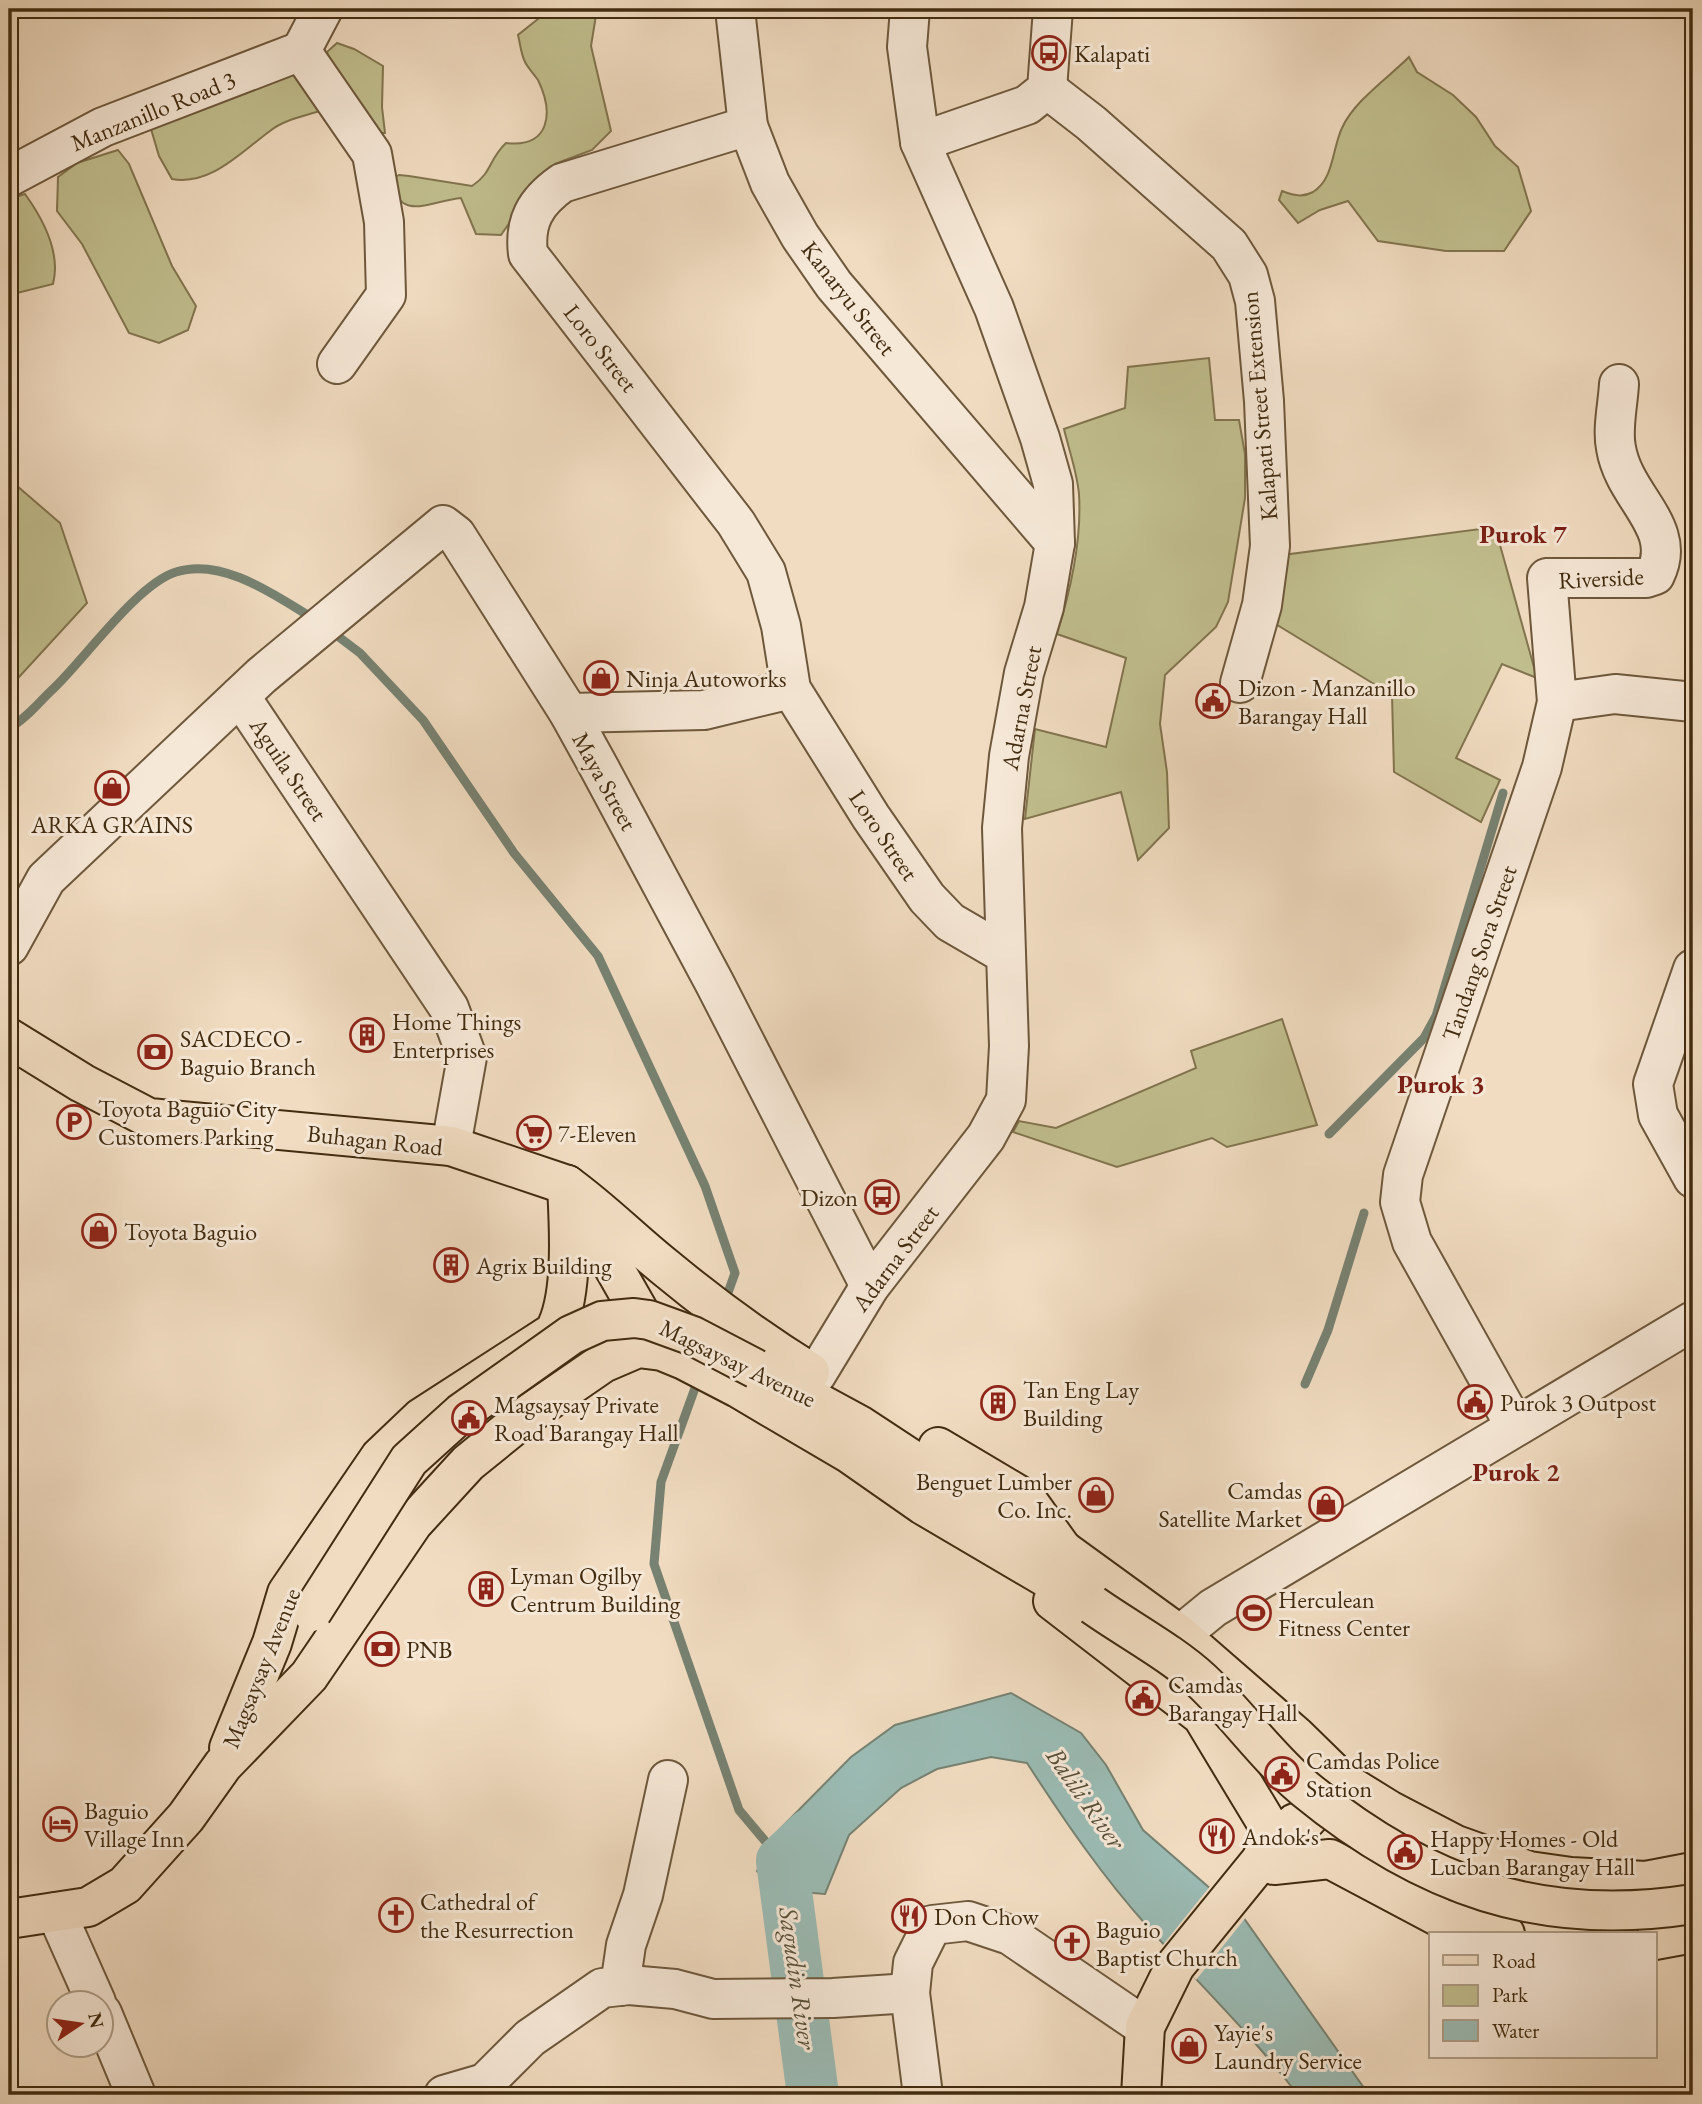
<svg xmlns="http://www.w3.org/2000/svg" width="1702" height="2104" viewBox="0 0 1702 2104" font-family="'EB Garamond',serif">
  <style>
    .green { fill: #c1be8e; stroke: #82754f; stroke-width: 2 }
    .water { fill: #9bbbb4; stroke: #778272; stroke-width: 2 }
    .pier { fill: #f1dcc1 }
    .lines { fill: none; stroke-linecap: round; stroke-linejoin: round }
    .stream { stroke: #778272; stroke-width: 9 }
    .river { stroke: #9bbbb4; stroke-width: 52 }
    .minor-casing { stroke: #6e583c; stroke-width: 42 }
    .major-casing { stroke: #422c10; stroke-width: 42 }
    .highway-casing { stroke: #422c10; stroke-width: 42 }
    .minor { stroke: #f6e8d7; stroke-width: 38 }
    .major { stroke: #f1dcc1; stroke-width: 38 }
    .highway { stroke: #f1dcc1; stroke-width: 38 }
    .highway-bridge-casing { stroke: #422c10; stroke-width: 42; stroke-linecap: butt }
    .highway-bridge { stroke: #f1dcc1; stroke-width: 38 }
    .labels { text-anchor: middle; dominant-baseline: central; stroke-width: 6; stroke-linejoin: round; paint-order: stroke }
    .poi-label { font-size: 24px; fill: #422c10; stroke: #f6e8d7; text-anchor: start }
    .street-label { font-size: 24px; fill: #422c10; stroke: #f6e8d7 }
    .neighbourhood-label { font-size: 26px; font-weight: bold; fill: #7a1f14; stroke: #f6e8d7 }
    .water-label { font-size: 26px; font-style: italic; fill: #585039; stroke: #f6e8d7 }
  </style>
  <rect width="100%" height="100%" fill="#f1dcc1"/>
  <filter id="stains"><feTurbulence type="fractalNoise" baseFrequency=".00286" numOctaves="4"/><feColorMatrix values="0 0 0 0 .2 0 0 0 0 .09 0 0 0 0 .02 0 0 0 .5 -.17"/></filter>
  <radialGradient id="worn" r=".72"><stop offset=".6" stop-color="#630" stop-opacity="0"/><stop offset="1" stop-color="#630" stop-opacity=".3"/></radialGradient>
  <!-- green -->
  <g class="green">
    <path d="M544,9H597L591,46L611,131L592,150L555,164L543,174L501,235L476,234L461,198C430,201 400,223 390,180L399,175L409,176L472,186C493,172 488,160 506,143C550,148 554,113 538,80C534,74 528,68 525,62C521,54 520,43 518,35L543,15Z"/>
    <polygon points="337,43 354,49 383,66 382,107 385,133 379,133 336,78 327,52"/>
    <path d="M1409,57L1417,72L1453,95L1476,117L1495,146L1518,167L1531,211L1504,251H1446L1378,241L1348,201L1320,210L1298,223L1279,200L1282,191C1293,195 1302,198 1313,192C1334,179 1332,149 1342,128C1354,101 1388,78 1409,57Z"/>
    <path d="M287,69L316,89L320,111C304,116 283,120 270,131C241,152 211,186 172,179L159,156L151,129Z"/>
    <polygon points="118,150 129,164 172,266 196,306 188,330 159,343 129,333 82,244 57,211 58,177 77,163"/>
    <path d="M25,194C43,219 61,253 53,284L9,295V199Z"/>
    <path d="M1209,358L1215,420H1239L1245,454V498L1228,602L1216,627L1165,675L1160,724L1167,772L1169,828L1138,860L1121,792L1025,819L1035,729L1106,747L1126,658L1057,634C1071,589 1082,541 1079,494C1077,472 1069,450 1064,429L1125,408L1128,367Z"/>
    <polygon points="9,479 60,523 87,603 9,688"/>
    <polygon points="1495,527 1537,678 1502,664 1456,758 1500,780 1481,822 1394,772 1392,695 1274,623 1283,555"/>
    <polygon points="1282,1019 1317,1125 1227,1147 1212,1138 1117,1167 1013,1132 1019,1121 1056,1128 1196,1068 1191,1051"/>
  </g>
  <!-- water -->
  <path class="water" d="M1011,1693L1081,1733L1106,1765L1143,1830L1243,1917L1369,2095H1298C1251,2034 1199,1984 1148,1927C1102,1876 1064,1820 1027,1763L991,1757L937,1769L901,1788L849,1835L825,1894L774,1890L757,1871L777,1832L851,1757L895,1725Z"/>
  <!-- pier -->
  <polygon class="pier" points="1211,1885 1247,1916 1196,1980 1162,1946"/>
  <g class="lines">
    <!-- stream -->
    <g class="stream">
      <polyline points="331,631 360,653 423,720 514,853 598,956 705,1186 735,1273 725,1301"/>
      <path d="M9,728C25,720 39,702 53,689C84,660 137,584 176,572C223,557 276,596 314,619"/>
      <polyline points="1329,1134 1424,1038 1436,1016 1503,793"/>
      <polyline points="699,1377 661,1482 654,1564 739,1810 776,1854"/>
      <polyline points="1305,1384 1328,1330 1364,1213"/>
    </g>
    <!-- river -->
    <polyline class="river" points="811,1834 782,1861 813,2095"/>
    <!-- minor casing -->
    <g class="minor-casing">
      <g id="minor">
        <polyline points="735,9 748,126 770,183 800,236 834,285 1055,543"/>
        <polyline points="301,51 372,154 384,222 386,295 337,364"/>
        <polyline points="301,51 323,9"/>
        <polyline points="1047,89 1091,123 1229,245 1248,275 1255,301 1264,401 1270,546 1262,605 1240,683"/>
        <path d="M748,126L562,183C535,202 524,222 528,254L736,523L766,572L781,626L791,689L871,817L927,898L950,922L1005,954"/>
        <polyline points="920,142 1027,105 1047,89 1053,9"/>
        <polyline points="9,177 103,127 301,51"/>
        <polyline points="240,696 449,1008 467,1057 451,1146"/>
        <polyline points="1557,702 1615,694 1693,702"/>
        <polyline points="569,713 704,710 791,689"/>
        <polyline points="9,946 46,879 261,676 443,525 456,535 569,713 601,771 714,982 870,1286"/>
        <polyline points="1693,969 1653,1084 1658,1115 1693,1178"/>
        <polyline points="816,1375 870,1286 986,1137 1006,1100 1009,1046 1002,828 1009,756 1024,673 1044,607 1055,543 1053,484 1040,438 994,308 920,142 907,47 910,9"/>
        <path d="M1515,1426L1412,1242L1400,1202L1403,1175L1542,767L1557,702L1547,578H1646L1655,575C1679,527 1624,498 1616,448C1612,429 1618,404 1619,384"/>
        <polyline points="1180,1635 1213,1608 1693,1321"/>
        <polyline points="56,1912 96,2002"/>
        <polyline points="620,1986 626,1945 643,1895 668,1780"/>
        <polyline points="102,2013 136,2095"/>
        <polyline points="444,2095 485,2083 530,2038 602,1988 629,1985 675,1989 713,1999 833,1998 910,1993"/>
        <polyline points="923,2095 910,1993 913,1963 932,1925 968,1921 1010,1935 1145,2027"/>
      </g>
    </g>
    <!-- major casing -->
    <g class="major-casing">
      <g id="major">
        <polyline points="9,1038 82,1083 149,1118 451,1146 567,1185"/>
        <polyline points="1141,2095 1145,2027 1175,1966 1262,1859 1295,1823 1306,1820 1342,1781"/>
      </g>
    </g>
    <!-- highway casing -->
    <g class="highway-casing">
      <g id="highway">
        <path d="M567,1185C603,1211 632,1241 666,1268C712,1306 760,1341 810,1372"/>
        <polyline points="573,1196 658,1345"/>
        <polyline points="756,1369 861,1426 1016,1528 1063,1550 1180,1635 1296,1736 1342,1781 1389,1810 1456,1845 1529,1871 1571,1877 1646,1881 1693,1872"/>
        <polyline points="938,1447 1027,1500 1062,1549"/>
        <polyline points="1053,1601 1202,1716 1266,1822 1269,1837 1262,1859"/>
        <path d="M229,1748L272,1643L287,1593L380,1457L421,1418L554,1332C574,1297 569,1226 567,1185"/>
        <polyline points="1274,1865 1330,1859 1443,1919 1505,1934"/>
        <polyline points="9,1919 88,1907 125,1885 186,1817 223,1765 309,1676 413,1523 468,1463 526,1416 603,1363 638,1348 662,1351 684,1360 738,1388 850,1454 923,1505 1093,1605"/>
        <polyline points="1655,1940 1693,1933"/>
      </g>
    </g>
    <!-- minor -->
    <use href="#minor" class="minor"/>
    <!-- major -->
    <use href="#major" class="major"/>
    <!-- highway -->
    <use href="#highway" class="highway"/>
    <!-- highway-bridge casing -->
    <g class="highway-bridge-casing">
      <g id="highway-bridge">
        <path d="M1093,1605C1127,1629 1172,1653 1202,1681C1238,1715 1267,1757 1305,1789C1423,1886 1541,1928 1693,1904"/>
        <polyline points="312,1612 409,1460 461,1413 571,1335 602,1321 634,1318 649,1320 693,1336 756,1369"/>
      </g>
    </g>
    <!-- highway-bridge -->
    <use href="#highway-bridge" class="highway-bridge"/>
  </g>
  <!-- icons -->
  <defs>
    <g id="bus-ring" transform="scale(1.75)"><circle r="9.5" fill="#f6e8d7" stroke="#8f2418" stroke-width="1.5"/><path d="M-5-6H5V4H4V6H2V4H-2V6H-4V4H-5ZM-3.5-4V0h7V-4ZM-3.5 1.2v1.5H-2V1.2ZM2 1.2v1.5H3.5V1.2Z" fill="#8f2418"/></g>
    <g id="shop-ring" transform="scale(1.75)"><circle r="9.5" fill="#f6e8d7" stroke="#8f2418" stroke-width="1.5"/><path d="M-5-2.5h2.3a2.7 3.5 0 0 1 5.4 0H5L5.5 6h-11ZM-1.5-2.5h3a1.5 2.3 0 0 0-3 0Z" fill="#8f2418"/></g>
    <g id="civic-ring" transform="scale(1.75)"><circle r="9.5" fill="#f6e8d7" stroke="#8f2418" stroke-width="1.5"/><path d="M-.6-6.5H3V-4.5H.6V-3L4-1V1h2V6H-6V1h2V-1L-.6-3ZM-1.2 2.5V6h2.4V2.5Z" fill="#8f2418"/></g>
    <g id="building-ring" transform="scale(1.75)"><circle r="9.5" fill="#f6e8d7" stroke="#8f2418" stroke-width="1.5"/><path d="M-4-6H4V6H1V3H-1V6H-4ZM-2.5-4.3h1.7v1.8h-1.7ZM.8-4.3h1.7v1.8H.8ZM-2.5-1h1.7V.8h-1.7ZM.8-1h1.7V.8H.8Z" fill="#8f2418"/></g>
    <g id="bank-ring" transform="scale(1.75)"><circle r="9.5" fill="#f6e8d7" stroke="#8f2418" stroke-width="1.5"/><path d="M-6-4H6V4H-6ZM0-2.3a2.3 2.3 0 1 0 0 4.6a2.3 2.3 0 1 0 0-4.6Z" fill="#8f2418"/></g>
    <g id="parking-ring" transform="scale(1.75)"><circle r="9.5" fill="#f6e8d7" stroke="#8f2418" stroke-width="1.5"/><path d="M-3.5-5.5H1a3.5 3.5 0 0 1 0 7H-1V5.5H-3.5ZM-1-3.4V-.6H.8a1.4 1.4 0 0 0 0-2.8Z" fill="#8f2418"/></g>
    <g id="supermarket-ring" transform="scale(1.75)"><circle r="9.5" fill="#f6e8d7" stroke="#8f2418" stroke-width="1.5"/><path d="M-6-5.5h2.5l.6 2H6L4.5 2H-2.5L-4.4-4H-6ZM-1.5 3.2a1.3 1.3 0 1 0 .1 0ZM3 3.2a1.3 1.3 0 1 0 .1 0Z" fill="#8f2418"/></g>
    <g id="stadium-ring" transform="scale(1.75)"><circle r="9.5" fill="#f6e8d7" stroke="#8f2418" stroke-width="1.5"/><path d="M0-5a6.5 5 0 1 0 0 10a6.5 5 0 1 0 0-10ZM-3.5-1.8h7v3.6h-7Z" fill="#8f2418"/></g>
    <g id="hotel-ring" transform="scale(1.75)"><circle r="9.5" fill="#f6e8d7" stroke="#8f2418" stroke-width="1.5"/><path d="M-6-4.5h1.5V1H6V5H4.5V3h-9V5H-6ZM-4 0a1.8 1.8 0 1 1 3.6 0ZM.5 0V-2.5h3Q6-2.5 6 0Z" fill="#8f2418"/></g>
    <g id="restaurant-ring" transform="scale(1.75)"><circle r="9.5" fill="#f6e8d7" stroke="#8f2418" stroke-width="1.5"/><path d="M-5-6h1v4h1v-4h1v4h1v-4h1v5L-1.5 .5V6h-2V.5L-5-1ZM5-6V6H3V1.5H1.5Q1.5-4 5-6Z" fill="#8f2418"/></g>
    <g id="church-ring" transform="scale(1.75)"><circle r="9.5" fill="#f6e8d7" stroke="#8f2418" stroke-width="1.5"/><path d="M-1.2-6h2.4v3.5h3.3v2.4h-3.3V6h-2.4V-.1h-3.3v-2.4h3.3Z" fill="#8f2418"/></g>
  </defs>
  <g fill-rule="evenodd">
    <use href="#bus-ring" x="1049" y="53"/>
    <use href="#shop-ring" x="601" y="678"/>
    <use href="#civic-ring" x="1213" y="701"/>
    <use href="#shop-ring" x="112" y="788"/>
    <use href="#building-ring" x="367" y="1035"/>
    <use href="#bank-ring" x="155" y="1052"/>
    <use href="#parking-ring" x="74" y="1122"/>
    <use href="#supermarket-ring" x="534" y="1133"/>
    <use href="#bus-ring" x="882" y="1197"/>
    <use href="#shop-ring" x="99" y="1231"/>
    <use href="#building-ring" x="451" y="1265"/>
    <use href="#civic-ring" x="1475" y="1402"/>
    <use href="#building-ring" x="998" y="1403"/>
    <use href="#civic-ring" x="469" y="1418"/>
    <use href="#shop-ring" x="1096" y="1495"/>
    <use href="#shop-ring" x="1326" y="1504"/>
    <use href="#building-ring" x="486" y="1589"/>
    <use href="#stadium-ring" x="1254" y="1613"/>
    <use href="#bank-ring" x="382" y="1649"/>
    <use href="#civic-ring" x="1143" y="1698"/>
    <use href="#civic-ring" x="1282" y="1774"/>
    <use href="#hotel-ring" x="60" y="1824"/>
    <use href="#restaurant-ring" x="1217" y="1836"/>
    <use href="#civic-ring" x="1405" y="1852"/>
    <use href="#church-ring" x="396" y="1915"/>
    <use href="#restaurant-ring" x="909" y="1916"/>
    <use href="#church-ring" x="1072" y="1943"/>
    <use href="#shop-ring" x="1189" y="2046"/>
  </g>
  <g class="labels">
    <!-- poi labels -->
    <g class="poi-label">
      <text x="1074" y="53">Kalapati</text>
      <text x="626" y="678">Ninja Autoworks</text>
      <text x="1238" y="687">Dizon - Manzanillo<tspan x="1238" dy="28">Barangay Hall</tspan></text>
      <text x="112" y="824" text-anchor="middle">ARKA GRAINS</text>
      <text x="392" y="1021">Home Things<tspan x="392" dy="28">Enterprises</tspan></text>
      <text x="180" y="1038">SACDECO -<tspan x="180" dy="28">Baguio Branch</tspan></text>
      <text x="98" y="1108">Toyota Baguio City<tspan x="98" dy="28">Customers Parking</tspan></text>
      <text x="558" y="1133">7-Eleven</text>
      <text x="858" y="1197" text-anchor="end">Dizon</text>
      <text x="124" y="1231">Toyota Baguio</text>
      <text x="476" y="1265">Agrix Building</text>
      <text x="1023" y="1389">Tan Eng Lay<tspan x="1023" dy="28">Building</tspan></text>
      <text x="1500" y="1402">Purok 3 Outpost</text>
      <text x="494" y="1404">Magsaysay Private<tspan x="494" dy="28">Road Barangay Hall</tspan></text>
      <text x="1072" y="1481" text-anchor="end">Benguet Lumber<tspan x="1072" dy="28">Co. Inc.</tspan></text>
      <text x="1302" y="1490" text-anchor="end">Camdas<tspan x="1302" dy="28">Satellite Market</tspan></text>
      <text x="510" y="1575">Lyman Ogilby<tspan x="510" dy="28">Centrum Building</tspan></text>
      <text x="1278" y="1599">Herculean<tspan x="1278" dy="28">Fitness Center</tspan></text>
      <text x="406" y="1649">PNB</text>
      <text x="1168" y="1684">Camdas<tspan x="1168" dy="28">Barangay Hall</tspan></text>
      <text x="1306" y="1760">Camdas Police<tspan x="1306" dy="28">Station</tspan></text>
      <text x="84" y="1810">Baguio<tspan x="84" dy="28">Village Inn</tspan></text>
      <text x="1242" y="1836">Andok's</text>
      <text x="1430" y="1838">Happy Homes - Old<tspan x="1430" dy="28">Lucban Barangay Hall</tspan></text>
      <text x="420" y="1901">Cathedral of<tspan x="420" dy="28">the Resurrection</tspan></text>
      <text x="934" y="1916">Don Chow</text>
      <text x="1096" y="1929">Baguio<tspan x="1096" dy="28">Baptist Church</tspan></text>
      <text x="1214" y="2032">Yayie's<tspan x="1214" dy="28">Laundry Service</tspan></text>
    </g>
    <!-- street labels -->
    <g class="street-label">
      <text transform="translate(153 111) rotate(-22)">Manzanillo Road 3</text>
      <text transform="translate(849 298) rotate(52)">Kanaryu Street</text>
      <text transform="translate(601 348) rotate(52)">Loro Street</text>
      <text transform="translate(1259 406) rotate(-95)">Kalapati Street Extension</text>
      <text transform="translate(1601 578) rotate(-3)">Riverside</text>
      <text transform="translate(1021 708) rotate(-79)">Adarna Street</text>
      <text transform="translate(289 769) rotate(56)">Aguila Street</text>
      <text transform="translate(605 781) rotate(61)">Maya Street</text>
      <text transform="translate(884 835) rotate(56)">Loro Street</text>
      <text transform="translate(1479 953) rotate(-71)">Tandang Sora Street</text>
      <text transform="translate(375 1140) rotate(6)">Buhagan Road</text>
      <text transform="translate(895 1258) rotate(-53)">Adarna Street</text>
      <text transform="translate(738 1363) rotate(26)">Magsaysay Avenue</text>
      <text transform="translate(261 1668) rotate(-68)">Magsaysay Avenue</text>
    </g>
    <!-- neighbourhood labels -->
    <g class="neighbourhood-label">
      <text x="1523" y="534">Purok 7</text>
      <text x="1441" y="1084">Purok 3</text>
      <text x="1516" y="1472">Purok 2</text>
    </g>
    <!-- water labels -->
    <g class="water-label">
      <text transform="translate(1086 1798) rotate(55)">Balili River</text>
      <text transform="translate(798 1978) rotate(82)">Sagudin River</text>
    </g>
  </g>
  <!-- margin -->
  <rect width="1702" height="2104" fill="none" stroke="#f1dcc1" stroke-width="35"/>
  <rect x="10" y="10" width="1681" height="2083" fill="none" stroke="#422c10" stroke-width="3.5"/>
  <rect x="18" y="18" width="1667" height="2069" fill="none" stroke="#422c10" stroke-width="2"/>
  <!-- legend -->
  <rect x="1429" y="1932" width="228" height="126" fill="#f6e8d7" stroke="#ae9d87" stroke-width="2"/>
  <rect x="1443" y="1955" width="35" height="10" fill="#f1dcc1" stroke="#ae9d87" stroke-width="2"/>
  <text x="1492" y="1968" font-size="21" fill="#422c10">Road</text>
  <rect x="1443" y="1985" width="35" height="21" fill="#c1be8e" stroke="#ae9d87" stroke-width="2"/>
  <text x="1492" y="2002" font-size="21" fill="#422c10">Park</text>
  <rect x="1443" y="2020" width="35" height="21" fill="#9bbbb4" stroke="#ae9d87" stroke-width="2"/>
  <text x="1492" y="2038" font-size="21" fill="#422c10">Water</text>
  <!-- north arrow -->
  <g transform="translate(80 2024) rotate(77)"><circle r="33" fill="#f6e8d7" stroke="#ae9d87" stroke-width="2"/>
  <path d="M0-5L12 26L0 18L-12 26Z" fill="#8f2418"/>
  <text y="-10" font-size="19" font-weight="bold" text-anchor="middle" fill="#422c10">N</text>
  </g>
  <rect width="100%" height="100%" filter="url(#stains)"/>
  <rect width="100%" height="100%" fill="url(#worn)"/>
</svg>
